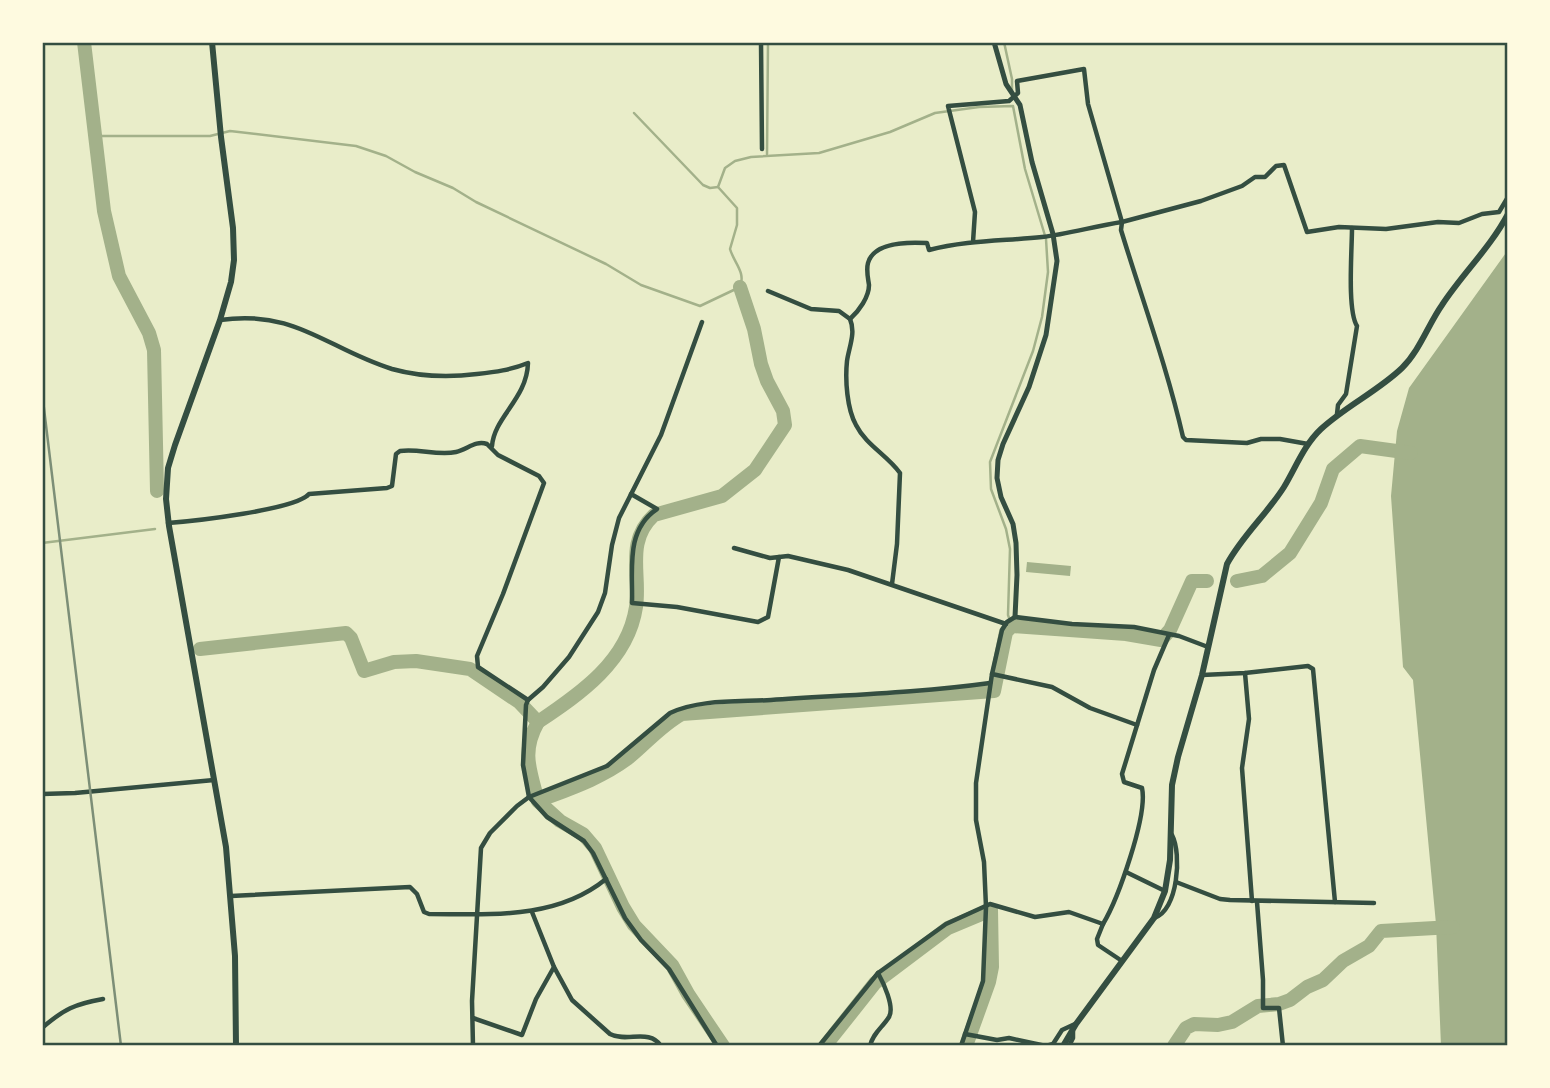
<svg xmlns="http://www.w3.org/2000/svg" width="1550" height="1088" viewBox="0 0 1550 1088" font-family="Figtree,sans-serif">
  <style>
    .water { fill: #a3b18a }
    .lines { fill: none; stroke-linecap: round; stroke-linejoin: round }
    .stream { stroke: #a3b18a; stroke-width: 2.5 }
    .river { stroke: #a3b18a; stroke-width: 14 }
    .minor { stroke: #344e41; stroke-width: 4.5 }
    .tertiary { stroke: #344e41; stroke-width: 5 }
    .secondary { stroke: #344e41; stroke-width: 6 }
    .rail { stroke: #7c8e77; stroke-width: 2.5 }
    .neatline { fill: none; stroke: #344e41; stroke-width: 2.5 }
  </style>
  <rect width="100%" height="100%" fill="#e9edc9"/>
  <!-- water -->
  <g class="water">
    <polygon points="1508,250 1508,1046 1441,1046 1436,924 1413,680 1403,667 1391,496 1397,431 1409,388"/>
    <polygon points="1027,562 1071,566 1070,576 1026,572"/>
  </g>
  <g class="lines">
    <!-- stream -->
    <g class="stream">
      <polyline points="1004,42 1012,79 1012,92"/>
      <polyline points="634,113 703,185 710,188 718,187"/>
      <path d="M95,136H210L230,131L356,146L386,156L415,172L453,188L476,202L606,264L641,285L700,306L740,287C746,272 734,263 730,249L737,225V208L718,187L725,168L735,161L751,157L819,153L890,132L935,113L979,107L1013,106L1025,169L1046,239L1048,272L1042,317L1033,351L990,462L991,489L1006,529L1010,549L1008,615L1012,626"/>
      <polyline points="767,154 768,42"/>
      <polyline points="42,543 155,529"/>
    </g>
    <!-- river -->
    <g class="river">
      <polyline points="84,42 104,211 119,276 149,333 154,350 157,491"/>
      <polyline points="1237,581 1262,576 1290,553 1321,503 1333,469 1360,446 1411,453"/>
      <path d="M200,649L346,633L351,638L364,671L394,662L416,661L470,669L519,702L538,722C580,694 628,661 636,607C641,574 625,542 654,515L722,496L755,470L785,425L783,411L767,381L761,364L754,329L740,287"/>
      <path d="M538,722C521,752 530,770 538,801C569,789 600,779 627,759C645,745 661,725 682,714L994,691L1006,632L1012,626L1126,634L1161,640L1170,630L1192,581H1207"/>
      <polyline points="538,801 560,821 583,834 595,848 623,907 634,925 672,965 688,994 723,1046"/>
      <polyline points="825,1046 875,983 948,928 991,910 992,967 989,982 966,1046"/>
      <polyline points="1174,1046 1186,1028 1194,1024 1218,1025 1232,1022 1258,1006 1279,1004 1290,1000 1307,987 1323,980 1343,961 1369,946 1381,931 1453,927"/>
    </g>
    <!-- minor -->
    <g class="minor">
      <polyline points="761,42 762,149"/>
      <path d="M768,291L811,309L839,311L850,319C856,333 849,347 847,361C845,380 847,409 856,425C866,445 887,455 900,473L897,544L892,584"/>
      <path d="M850,319C859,311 869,297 869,285C868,278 866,270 868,263C874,241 910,242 927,243L929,250C966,240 1004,241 1042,237C1068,234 1095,226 1122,222L1088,104L1084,69L1017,81L1018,93L1009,101L948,106L975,212L973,242"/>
      <path d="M220,320C296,309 327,349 392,369C421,377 447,378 477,374C495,372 511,370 528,363C527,399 494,417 492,446"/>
      <polyline points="702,322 661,435 619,518 612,545 605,593 598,612 569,657 543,687 528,700 526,705 523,765 529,797 547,817 584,841 593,853 625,918 641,940 669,969 717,1046"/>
      <path d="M1337,414L1338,405L1346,394L1357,326C1347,310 1352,250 1352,228"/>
      <path d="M1308,444L1280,439H1261L1247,443L1186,440L1183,437C1167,367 1142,299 1121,230L1122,222L1201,201L1242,186L1255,177H1265L1276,166L1284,165L1307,232L1339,227L1386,229L1438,222L1459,223L1482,214L1499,212L1508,197"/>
      <path d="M631,494L657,509C625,530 633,570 632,603L677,607L758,622L768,617L779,557L770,558L734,548"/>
      <path d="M168,523C194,521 295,510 309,494L387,488L392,486L396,454L400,451C418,448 437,456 456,452C467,450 475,440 487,444L498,455L539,476L544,483L503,594L477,656L478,667L528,700"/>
      <polyline points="779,557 788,556 848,570 1006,624"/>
      <polyline points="1245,673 1249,719 1242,768 1252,901"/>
      <polyline points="992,674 1052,687 1090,708 1137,725"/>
      <polyline points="1202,675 1245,673 1308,666 1313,669 1335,902"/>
      <polyline points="42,794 75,793 214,780"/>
      <polyline points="1126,872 1165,891"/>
      <polyline points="1176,882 1220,899 1230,900 1374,903"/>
      <path d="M231,896L410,887L417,894L424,912L429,914C489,914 556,920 606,879"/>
      <polyline points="1257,902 1263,980 1263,1008 1279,1008 1283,1046"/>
      <polyline points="532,912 554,967"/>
      <path d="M1154,918C1178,911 1182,854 1172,835"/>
      <path d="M1103,924C1118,899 1148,815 1142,788L1124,782L1122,774L1154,670L1169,635"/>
      <path d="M473,1018L522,1035L536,999L554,967L572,1000L610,1034C627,1043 649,1028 661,1046"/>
      <path d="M42,1028C64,1009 75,1004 103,999"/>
      <polyline points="965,1034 997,1040 1009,1038 1046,1046 1053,1044 1062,1030 1075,1024"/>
      <path d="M473,1046L472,1001L481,848L490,833L517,806L529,797L607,766L670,713C700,699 738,702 771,700C844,695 917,693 990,683"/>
      <polyline points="819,1046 878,973"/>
      <path d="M870,1046C873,1033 882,1028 889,1017C895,1007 883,982 878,973L946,924L990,904L1035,917L1069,912L1103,924L1097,939L1098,945L1122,961"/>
      <polyline points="961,1046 983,981 986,907 984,862 976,820 976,783 992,674 1002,630 1007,622 1015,617 1072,624 1134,627 1179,636 1208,647"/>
      <polyline points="1069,1046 1073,1038 1073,1031"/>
    </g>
    <!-- tertiary -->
    <polyline class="tertiary" points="994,42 1006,84 1020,105 1032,162 1053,234 1057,261 1046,335 1029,387 1003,444 998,460 997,478 1001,497 1013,524 1016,543 1017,575 1015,617"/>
    <!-- secondary -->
    <g class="secondary">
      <polyline points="212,42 221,137 233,228 234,260 231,282 220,320 175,445 168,468 166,499 169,526 226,847 235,956 236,1046"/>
      <path d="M1063,1046L1076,1024L1154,918L1165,891L1170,860L1172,785L1178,757L1202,675L1227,564C1242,536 1267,514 1284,487C1296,467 1304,445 1321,429C1346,406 1378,391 1402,368C1420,350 1428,325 1442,305C1463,273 1490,248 1508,214"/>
    </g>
    <!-- rail -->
    <polyline class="rail" points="42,392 121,1046"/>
  </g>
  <!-- border -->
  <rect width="1550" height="1088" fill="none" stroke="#fefae0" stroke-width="88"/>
  <rect x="44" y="44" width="1462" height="1000" class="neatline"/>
</svg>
